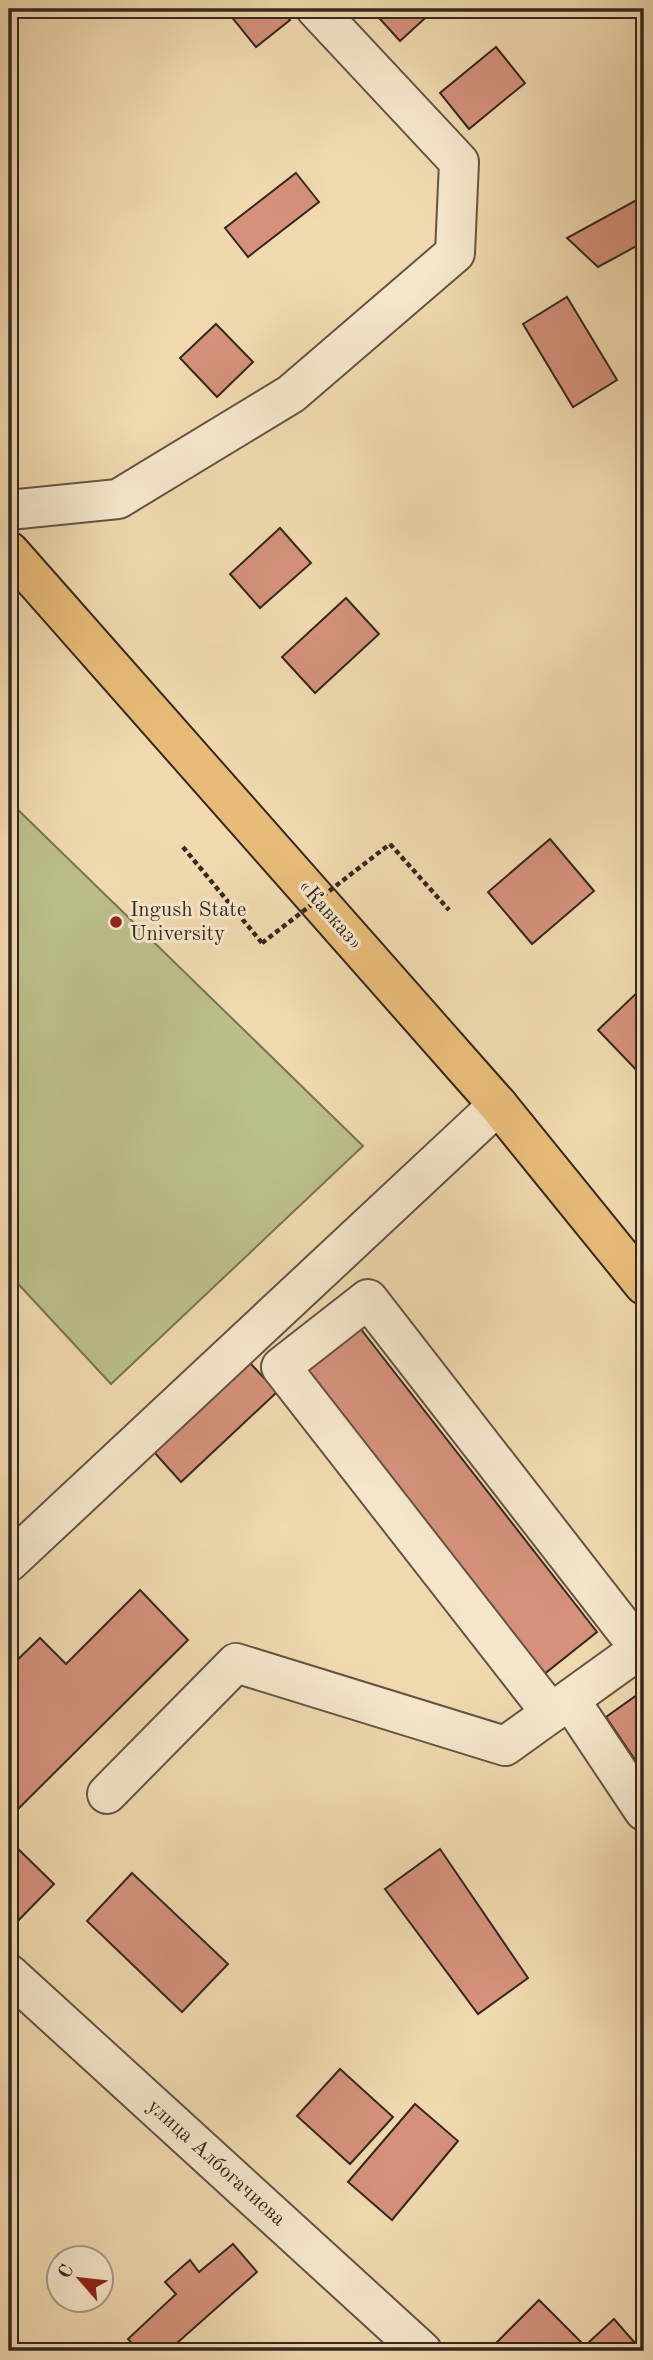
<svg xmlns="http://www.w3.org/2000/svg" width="653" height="2360" viewBox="0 0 653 2360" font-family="'Old Standard TT',serif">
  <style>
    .green { fill: #bbbf8a; stroke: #787455; stroke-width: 2 }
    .building { fill: #d5917b; stroke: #362820; stroke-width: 2 }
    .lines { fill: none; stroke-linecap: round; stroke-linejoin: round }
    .minor-casing { stroke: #645444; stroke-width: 42 }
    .highway-casing { stroke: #362820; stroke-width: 42 }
    .path { stroke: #362820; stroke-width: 4.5; stroke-dasharray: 5 3.5; stroke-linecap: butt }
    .minor { stroke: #f5e6cb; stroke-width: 38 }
    .highway { stroke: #e8bc78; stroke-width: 38 }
    .path-bridge { stroke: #362820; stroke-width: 4.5; stroke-dasharray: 5 3.5; stroke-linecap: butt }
    .poi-dot { fill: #8f2418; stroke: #f5e6cb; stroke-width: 2.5 }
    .labels { text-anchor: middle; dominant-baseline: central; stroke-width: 6; stroke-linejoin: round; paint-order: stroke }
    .poi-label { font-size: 21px; fill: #362820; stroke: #f5e6cb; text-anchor: start }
    .street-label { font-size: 21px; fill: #362820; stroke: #f5e6cb }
  </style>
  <rect width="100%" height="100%" fill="#f0d9af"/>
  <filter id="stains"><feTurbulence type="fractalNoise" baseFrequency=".00286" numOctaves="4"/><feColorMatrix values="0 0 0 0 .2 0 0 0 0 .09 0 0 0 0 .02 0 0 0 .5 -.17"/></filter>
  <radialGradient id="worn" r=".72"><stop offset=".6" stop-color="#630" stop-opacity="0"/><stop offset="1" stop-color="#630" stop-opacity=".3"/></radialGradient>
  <!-- green -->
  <polygon class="green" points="9,801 363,1146 111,1384 9,1274"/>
  <!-- building -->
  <g class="building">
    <polygon points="281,9 290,20 256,47 226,10"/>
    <polygon points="371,9 435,9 400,41"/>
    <polygon points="496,47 525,83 469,129 440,93"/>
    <polygon points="296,173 319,202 248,257 225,228"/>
    <polygon points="644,196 644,242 598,267 567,238"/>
    <polygon points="567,297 617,380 573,407 523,324"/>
    <polygon points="216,324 253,362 217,397 180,358"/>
    <polygon points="280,528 311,563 260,608 230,574"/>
    <polygon points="346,598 379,634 315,693 282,657"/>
    <polygon points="550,839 594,891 532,944 488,892"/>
    <polygon points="644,986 644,1078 598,1030"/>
    <polygon points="360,1328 597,1632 543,1675 306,1371"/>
    <polygon points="250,1363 277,1392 181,1482 154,1452"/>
    <polygon points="140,1590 188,1640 9,1818 9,1723 12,1719 9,1715 9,1668 40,1638 66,1664"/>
    <polygon points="644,1690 644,1773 606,1717"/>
    <polygon points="9,1840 54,1884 9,1930"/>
    <polygon points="440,1849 528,1978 478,2014 385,1889"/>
    <polygon points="132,1873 228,1964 182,2012 87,1921"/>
    <polygon points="340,2069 393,2117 350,2164 297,2116"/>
    <polygon points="415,2104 458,2141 392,2220 348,2182"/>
    <polygon points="233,2244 257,2272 168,2351 139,2351 128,2339 176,2294 165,2282 190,2260 199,2272"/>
    <polygon points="539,2300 590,2351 499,2351 494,2345"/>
    <polygon points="614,2319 642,2351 597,2351 589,2342"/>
  </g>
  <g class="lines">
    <!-- minor casing -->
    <g class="minor-casing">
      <g id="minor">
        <polyline points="9,510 118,499 291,394 455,253 459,162 316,9"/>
        <polyline points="9,1562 498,1105"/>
        <polyline points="570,1700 644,1811"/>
        <polyline points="551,1713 281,1367 368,1299 644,1654"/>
        <polyline points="107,1794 236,1663 505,1746 644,1646"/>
        <polyline points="9,1974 422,2351"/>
      </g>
    </g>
    <!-- highway casing -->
    <g class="highway-casing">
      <polyline id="highway" points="9,551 498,1105 644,1285"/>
    </g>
    <!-- path -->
    <g class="path">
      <polyline points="390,844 449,910"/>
      <polyline points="183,847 262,943"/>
    </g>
    <!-- minor -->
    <use href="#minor" class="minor"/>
    <!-- highway -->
    <use href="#highway" class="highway"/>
    <!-- path-bridge -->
    <polyline class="path-bridge" points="262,943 390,844"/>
  </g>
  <!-- markers -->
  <circle class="poi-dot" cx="116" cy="922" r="7"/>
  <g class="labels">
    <!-- poi labels -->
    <g class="poi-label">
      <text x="130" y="910">Ingush State<tspan x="130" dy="24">University</tspan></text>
    </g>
    <!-- street labels -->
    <g class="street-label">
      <text transform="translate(330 915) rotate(49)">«Кавказ»</text>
      <text transform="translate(216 2163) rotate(42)">улица Албогачиева</text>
    </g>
  </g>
  <!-- margin -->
  <rect width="653" height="2360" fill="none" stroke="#f0d9af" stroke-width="35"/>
  <rect x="10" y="10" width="632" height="2339" fill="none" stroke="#362820" stroke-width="3.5"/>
  <rect x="18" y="18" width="618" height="2325" fill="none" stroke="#362820" stroke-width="2"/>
  <!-- north arrow -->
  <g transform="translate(80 2279) rotate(298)"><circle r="33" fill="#f5e6cb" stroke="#a99a87" stroke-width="2"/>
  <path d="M0-5L12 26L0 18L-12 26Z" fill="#8f2418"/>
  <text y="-10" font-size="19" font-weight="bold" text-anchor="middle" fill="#362820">С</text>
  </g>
  <rect width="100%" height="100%" filter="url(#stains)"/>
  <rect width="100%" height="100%" fill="url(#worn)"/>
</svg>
